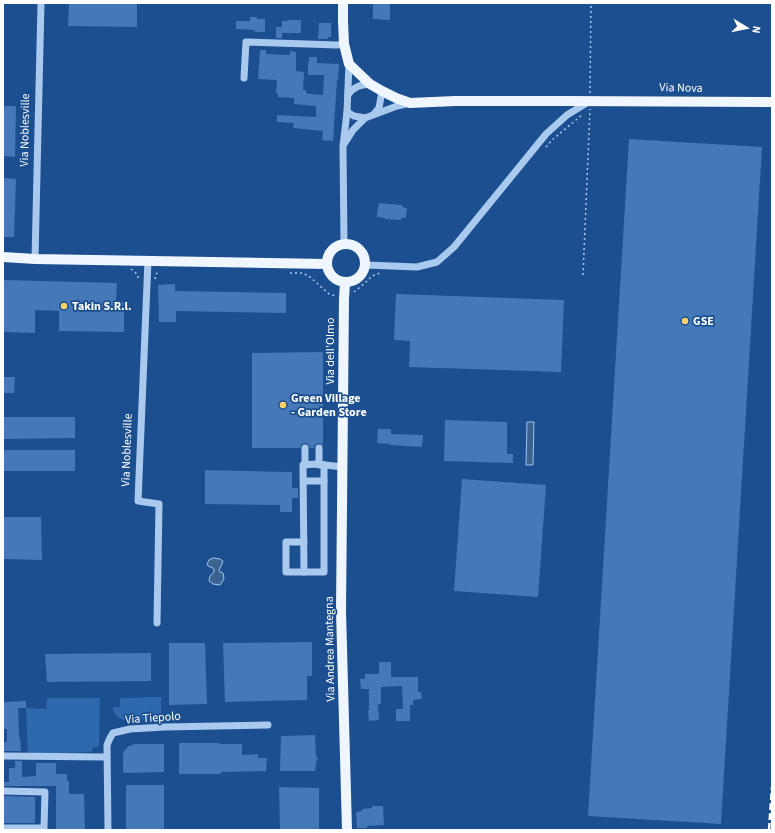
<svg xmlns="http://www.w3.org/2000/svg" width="775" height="833" viewBox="0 0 775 833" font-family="'Source Sans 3',sans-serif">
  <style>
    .green { fill: #2e69ad }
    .water { fill: #3c6290; stroke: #9cc4f0 }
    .building { fill: #4478b7 }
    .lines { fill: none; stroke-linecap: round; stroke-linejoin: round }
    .path { stroke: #a9c9ee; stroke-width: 1.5; stroke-dasharray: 2 3; stroke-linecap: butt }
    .minor { stroke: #a9c9ee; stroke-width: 7 }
    .major { stroke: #f0f6ff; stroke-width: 10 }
    .rail { stroke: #fff; stroke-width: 2.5; stroke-dasharray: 7 3; stroke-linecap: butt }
    .poi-dot { fill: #ffd166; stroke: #1b4f8f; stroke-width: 1.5 }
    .labels { text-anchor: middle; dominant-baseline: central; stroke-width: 3.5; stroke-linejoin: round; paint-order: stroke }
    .street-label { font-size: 12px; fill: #fff; stroke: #1b4f8f }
    .poi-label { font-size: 12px; font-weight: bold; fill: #fff; stroke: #1b4f8f; text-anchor: start }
  </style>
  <rect width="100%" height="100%" fill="#1b4f8f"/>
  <!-- green -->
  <g class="green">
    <polygon points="161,697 161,719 124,720 117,717 113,710 113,707 120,707 120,698"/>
    <polygon points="47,698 100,698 99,747 93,747 92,752 28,754 26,708 46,709"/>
  </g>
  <!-- water -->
  <g class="water">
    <polygon points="527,422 534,422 533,465 526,465"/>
    <polygon points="213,558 220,559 223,561 222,564 219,570 220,572 223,573 224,579 220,585 213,584 209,581 210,576 214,572 214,570 213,568 208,566 207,564 209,560"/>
  </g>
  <!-- building -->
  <g class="building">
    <polygon points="69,3 137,3 137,27 68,26"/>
    <polygon points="373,3 390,3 390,20 373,19"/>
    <polygon points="250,17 257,17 257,19 265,19 265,32 254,32 255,30 236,29 236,21 250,21"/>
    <polygon points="288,20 301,20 301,33 282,33 282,38 276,38 276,27 282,27 282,21 288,21"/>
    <polygon points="319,23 331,23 331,37 328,37 327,39 318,39"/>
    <polygon points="260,50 266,50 266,54 290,55 290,51 296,52 296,71 304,72 303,90 306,90 306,93 310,94 323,95 324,75 308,75 308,62 309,62 309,57 317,57 317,63 339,64 338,80 337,80 333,141 322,140 323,131 293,128 294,123 277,122 277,115 316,117 316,106 294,104 294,98 278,97 278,93 276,93 277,80 258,79"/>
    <polygon points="3,106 16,106 15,157 3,156"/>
    <polygon points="629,139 762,147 721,824 588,816"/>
    <polygon points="3,178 16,179 14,237 3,237"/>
    <polygon points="379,203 402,205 402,207 407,208 406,218 401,218 401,220 385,219 385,218 377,217 378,206 379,206"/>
    <polygon points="3,280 117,283 116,301 124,302 124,332 59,331 59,311 35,310 35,333 3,332"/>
    <polygon points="175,284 175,291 286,293 286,313 176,311 176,322 159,322 158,285"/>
    <polygon points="396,294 564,300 561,372 409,367 410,341 394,340"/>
    <polygon points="323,352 323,446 321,444 319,443 315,445 314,448 310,448 308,444 305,443 301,445 300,448 252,448 252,353"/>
    <polygon points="3,377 15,377 14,393 3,393"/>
    <polygon points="3,417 75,417 75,438 3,439"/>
    <polygon points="445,420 507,422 507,454 513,454 513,463 444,461"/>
    <polygon points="378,429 391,429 391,434 423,435 422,447 390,445 390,444 377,443"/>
    <rect x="3" y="450" width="72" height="21"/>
    <polygon points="205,470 292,472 292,488 298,488 298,498 292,498 292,512 280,512 280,505 205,504"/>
    <polygon points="462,479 546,485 538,597 454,591"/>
    <polygon points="3,517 41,517 42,560 3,559"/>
    <polygon points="312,642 312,676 307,676 307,700 225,702 223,643"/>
    <polygon points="169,643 205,643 207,704 169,705"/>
    <polygon points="151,653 151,681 47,682 45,654"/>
    <polygon points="379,662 391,662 391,677 418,677 418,692 421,692 422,699 413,700 413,705 410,705 410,721 396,721 396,709 403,709 402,686 381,687 381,704 378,704 379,720 369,721 368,710 369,710 369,689 361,689 360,679 365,679 365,674 379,674"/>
    <polygon points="26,701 26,708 18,708 19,738 20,738 21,751 3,751 3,742 7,742 7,729 3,729 3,702"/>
    <polygon points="315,735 316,756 318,759 316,762 315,771 280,771 281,736"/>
    <polygon points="179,743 219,743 219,744 242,744 242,755 258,754 258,758 267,758 266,771 221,772 221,774 179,774"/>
    <polygon points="135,744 164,744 164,772 125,773 123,772 123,754 125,750 129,746"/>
    <polygon points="15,761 22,761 22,777 36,776 36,763 56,763 56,774 67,774 67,781 69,781 69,794 84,794 85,830 56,830 56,786 3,786 3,782 9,782 9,768 15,768"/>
    <rect x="126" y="785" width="38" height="45"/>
    <polygon points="279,787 319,788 319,830 280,829"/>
    <polygon points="3,796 35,797 35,823 3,823"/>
    <polygon points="372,806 383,806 384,825 367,826 367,828 357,828 356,812 362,811 362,809 372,808"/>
  </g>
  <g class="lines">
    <!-- path -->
    <g class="path">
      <polyline points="590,93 591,3"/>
      <polyline points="546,147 552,140 582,115"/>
      <polyline points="131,269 137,274 139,280"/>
      <polyline points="290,273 303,273 310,277 329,294 336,296"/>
      <polyline points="583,275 590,109"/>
      <polyline points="155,279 156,274 160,271"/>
      <polyline points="354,292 365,283 372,276 380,273"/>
    </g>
    <!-- minor -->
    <g class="minor">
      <polyline points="244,78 246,42 337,45 344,44"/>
      <path d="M348,95C353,87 360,85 370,84"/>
      <polyline points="347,112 354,116 365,118 397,106 410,103"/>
      <polyline points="374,114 379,108 382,91"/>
      <polyline points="344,144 353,130 365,118"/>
      <polyline points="344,244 343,146 347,112 349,64"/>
      <polyline points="35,259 41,3"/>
      <polyline points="148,260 138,501 159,504 157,623"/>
      <polyline points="366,265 417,267 437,262 454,247 546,134 567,115 590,101"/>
      <polyline points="305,448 305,465"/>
      <polyline points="319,448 319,465"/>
      <polyline points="324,465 324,481"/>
      <path d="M303,481H324V572H304C304,536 303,501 303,465L316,464L343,467"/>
      <polyline points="304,542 286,542 286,572 304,572"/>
      <polyline points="3,756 107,757"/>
      <polyline points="3,791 45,792 44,828 3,828"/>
      <polyline points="108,830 107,745 110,738 113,733 130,729 165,727 268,725"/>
    </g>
    <!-- major -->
    <g class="major">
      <polyline points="343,3 343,21 344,44 349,64 370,84 382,91 396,98 410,103 455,101 566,101 772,102"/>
      <circle cx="346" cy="263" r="19"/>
      <polyline points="3,257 35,259 327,264"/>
      <polyline points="345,283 344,299 341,611 347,830"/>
    </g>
    <!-- rail -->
    <polyline class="rail" points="769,830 772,787"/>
  </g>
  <!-- markers -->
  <g class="poi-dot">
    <circle cx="64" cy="306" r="4"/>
    <circle cx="685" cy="321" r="4"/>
    <circle cx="283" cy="405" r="4"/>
  </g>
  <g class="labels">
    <!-- street labels -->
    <g class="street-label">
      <text transform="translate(681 88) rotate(1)">Via Nova</text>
      <text transform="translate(25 130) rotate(-89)">Via Noblesville</text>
      <text transform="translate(330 351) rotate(-90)">Via dell'Olmo</text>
      <text transform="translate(127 450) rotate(-88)">Via Noblesville</text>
      <text transform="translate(330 649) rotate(-91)">Via Andrea Mantegna</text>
      <text transform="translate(153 718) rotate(-4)">Via Tiepolo</text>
    </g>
    <!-- poi labels -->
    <g class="poi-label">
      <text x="72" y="306">Takin S.R.l.</text>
      <text x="693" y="321">GSE</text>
      <text x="291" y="398">Green Village<tspan x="291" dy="14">- Garden Store</tspan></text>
    </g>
  </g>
  <!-- border -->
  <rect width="775" height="833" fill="none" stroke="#ffffff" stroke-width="8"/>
  <!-- north arrow -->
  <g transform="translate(747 28) rotate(100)" stroke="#1b4f8f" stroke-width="3" paint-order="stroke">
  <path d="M0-3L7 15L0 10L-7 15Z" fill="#ffffff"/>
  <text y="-6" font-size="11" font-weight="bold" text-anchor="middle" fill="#ffffff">N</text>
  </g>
</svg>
